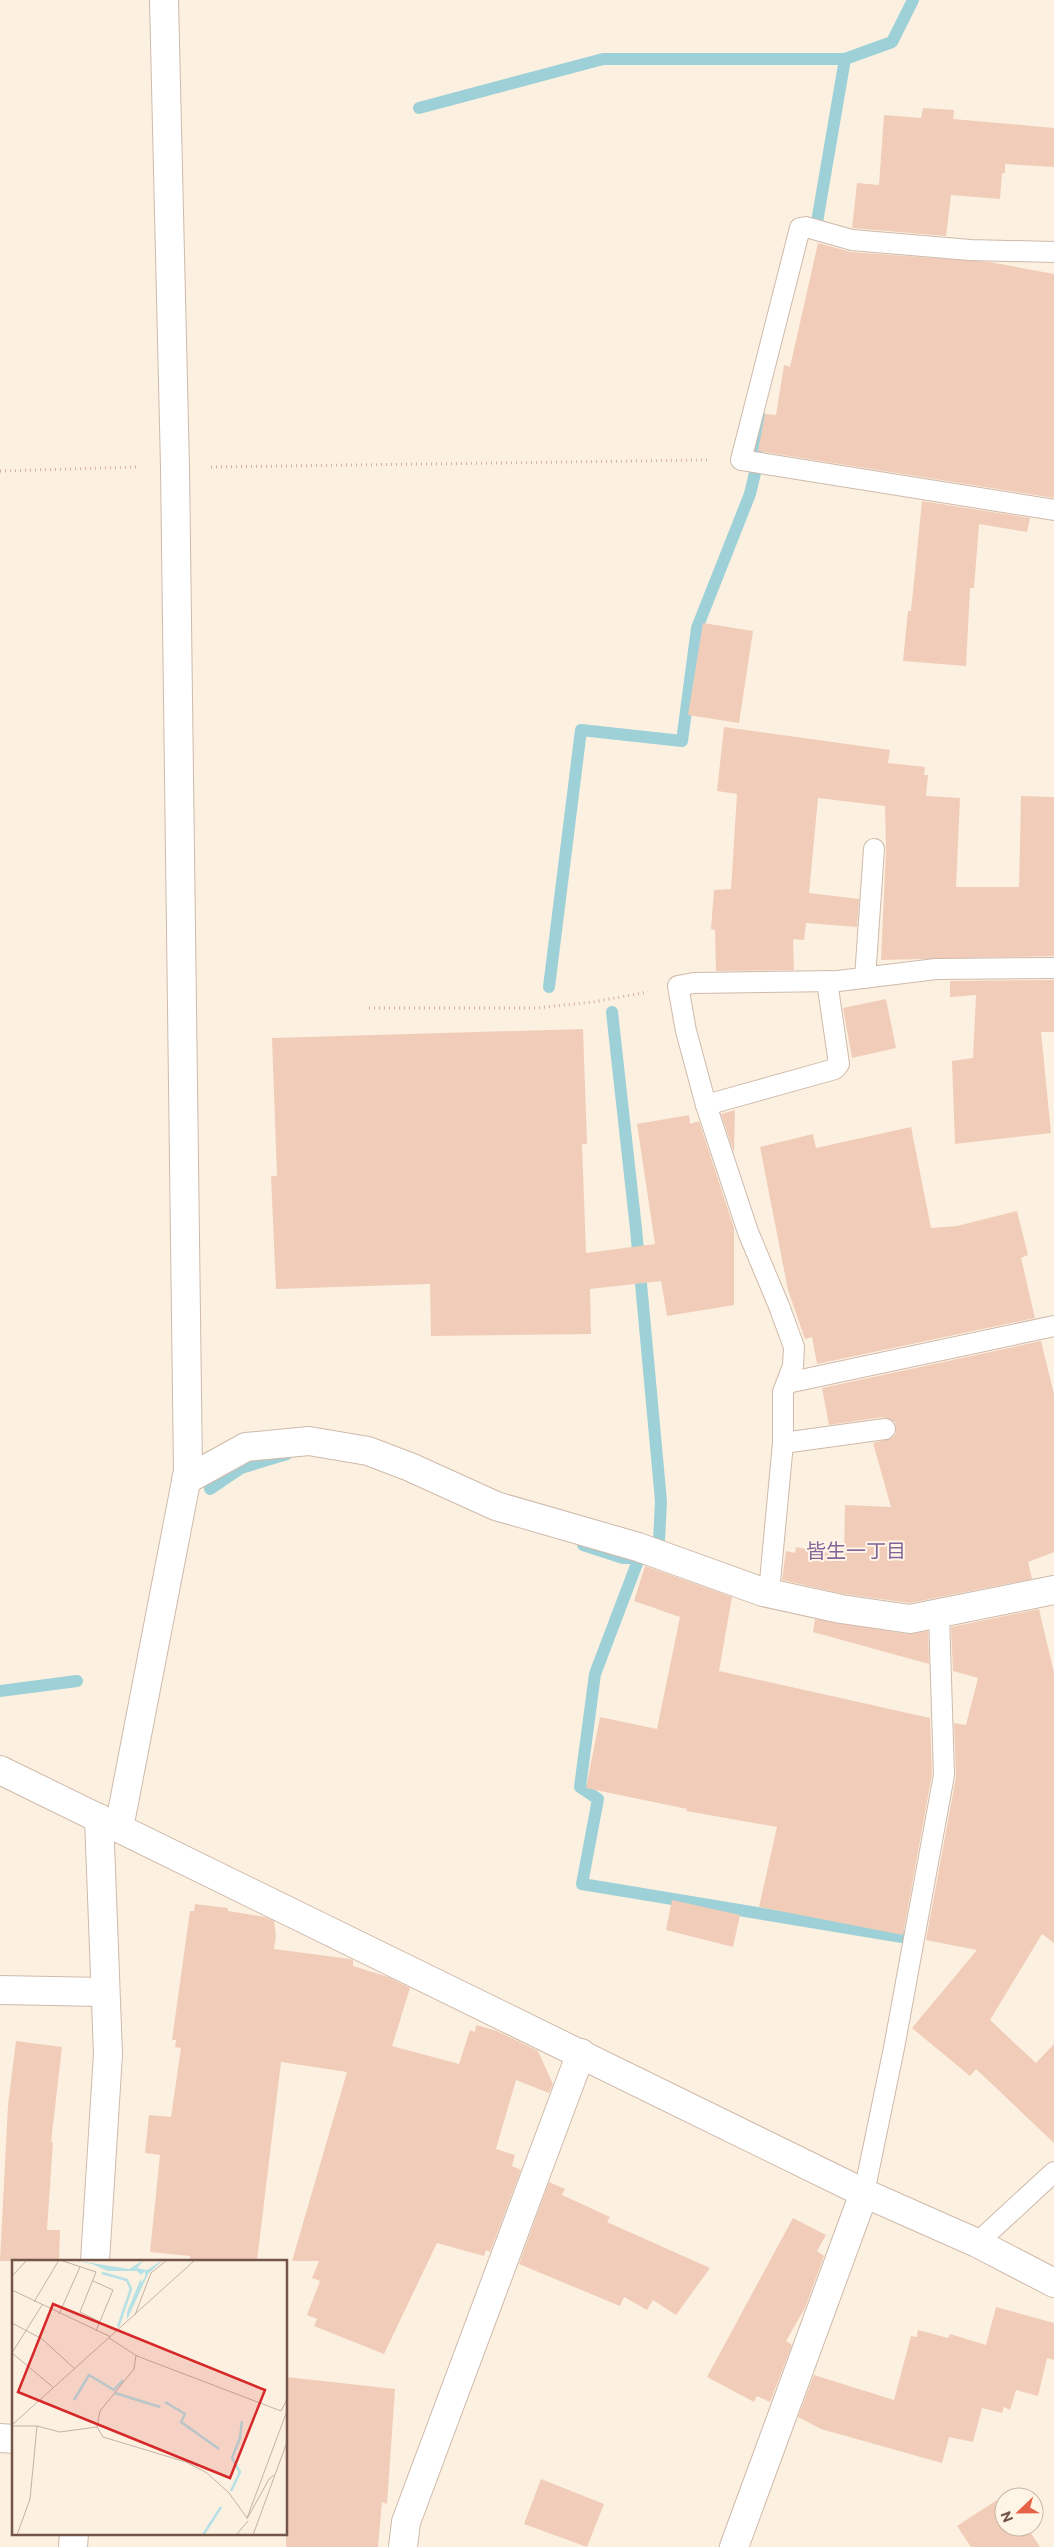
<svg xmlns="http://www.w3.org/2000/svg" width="1054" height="2547" viewBox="0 0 1054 2547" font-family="Commissioner,'Noto Sans JP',sans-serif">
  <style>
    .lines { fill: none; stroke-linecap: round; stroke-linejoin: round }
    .stream { stroke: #9dd1d7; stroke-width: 12 }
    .building { fill: #f1cdb9 }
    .service-casing { stroke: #cfbaab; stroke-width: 22 }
    .minor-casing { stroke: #cfbaab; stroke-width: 30 }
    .path { stroke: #d6b09d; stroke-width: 3; stroke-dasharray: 1 4; stroke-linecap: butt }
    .service { stroke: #fff; stroke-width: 20 }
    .minor { stroke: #fff; stroke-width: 28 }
    .labels { text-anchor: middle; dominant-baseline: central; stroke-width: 4; stroke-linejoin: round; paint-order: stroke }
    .neighbourhood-label { font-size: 20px; fill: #836497; stroke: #fff5e7 }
    .inset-river { fill: none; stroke: #b6e1e5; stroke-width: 2.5 }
    .inset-road { fill: none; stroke: #c5b2a4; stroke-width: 1 }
    .view { fill: #d62828; fill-opacity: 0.15; stroke: #d62828; stroke-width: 2.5 }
    .inset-edge { fill: none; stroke: #735648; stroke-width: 2.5 }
  </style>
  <rect width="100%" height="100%" fill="#fcf0e1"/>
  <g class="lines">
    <!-- stream -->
    <g class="stream">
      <polyline points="419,108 603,59 845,59 892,42 913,0"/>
      <polyline points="817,222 845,59"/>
      <polyline points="549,987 581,730 682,741 697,628 750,494 755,473 760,417"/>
      <polyline points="612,1012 636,1229 661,1501 659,1541"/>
      <polyline points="210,1489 241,1468 287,1454"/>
      <polyline points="583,1545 623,1558 639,1558 595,1674 580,1787 598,1799 582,1884 902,1937"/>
      <polyline points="0,1691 77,1681"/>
    </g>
  </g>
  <!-- building -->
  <g class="building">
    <polygon points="923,108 954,110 953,119 1054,128 1054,167 1005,164 1005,173 1002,173 1000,199 951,195 946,236 852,228 857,183 879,185 884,115 921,118"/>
    <polygon points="818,243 851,252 990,262 1054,274 1054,498 758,451 765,414 776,415 784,365 790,367"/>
    <polygon points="922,501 1030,518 1027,532 979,524 974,588 970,588 966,666 903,661 908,611 911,611"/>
    <polygon points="703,623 753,631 739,723 688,715"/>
    <polygon points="724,727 890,750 888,763 925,767 924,775 928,775 926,796 960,798 956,887 1019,887 1021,796 1054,797 1054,956 881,960 886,850 885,806 818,798 809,893 859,899 857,927 806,923 804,940 793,939 794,970 716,971 715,930 711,929 714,890 731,889 737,794 717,791"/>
    <polygon points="1054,980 1054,1032 1041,1032 1051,1133 955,1144 952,1061 973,1058 976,995 950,997 950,981"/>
    <polygon points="886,999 896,1048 852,1058 843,1008"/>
    <polygon points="583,1029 587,1144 582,1144 586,1253 655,1244 637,1124 689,1115 690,1124 699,1121 734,1228 734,1305 667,1316 661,1281 590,1289 591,1334 431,1336 430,1284 276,1289 271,1176 277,1176 272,1038"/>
    <polygon points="735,1110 734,1153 721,1114"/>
    <polygon points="911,1127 931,1228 957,1226 1017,1211 1028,1255 1021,1258 1035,1318 817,1364 812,1337 805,1339 788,1290 760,1147 813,1134 816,1148"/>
    <polygon points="1041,1341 1054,1394 1054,1552 1028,1562 1032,1579 910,1603 844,1594 782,1580 786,1551 795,1553 796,1547 844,1556 845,1505 891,1507 873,1443 893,1438 896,1433 895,1422 883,1417 829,1425 822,1388"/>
    <polygon points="645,1566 732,1597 719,1671 930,1718 932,1774 903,1935 759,1907 777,1827 686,1811 687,1809 586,1788 600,1717 657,1729 680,1617 634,1601"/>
    <polygon points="1039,1609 1054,1673 1054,1943 1042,1934 990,2020 1036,2063 1054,2044 1054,2143 976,2069 970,2076 912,2028 977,1950 926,1940 956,1777 954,1723 966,1725 978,1678 953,1671 951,1627"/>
    <polygon points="815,1619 908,1634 928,1631 929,1664 813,1632"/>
    <polygon points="672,1900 740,1915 733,1947 666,1930"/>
    <polygon points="195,1904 228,1908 228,1911 265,1917 274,1921 276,1936 274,1949 350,1959 353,1960 353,1966 388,1977 410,1988 392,2046 459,2064 470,2030 475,2032 476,2025 497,2031 538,2051 553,2084 549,2093 516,2080 496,2149 515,2155 512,2166 521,2170 490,2252 486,2250 484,2256 437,2243 384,2354 314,2326 317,2319 307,2315 320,2281 312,2278 319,2261 292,2261 347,2072 281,2062 257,2261 190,2261 190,2256 150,2252 160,2155 145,2153 149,2115 171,2117 181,2048 175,2047 176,2040 172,2040 190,1911 194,1911"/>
    <polygon points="16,2041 62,2047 51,2142 53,2142 47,2230 60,2230 59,2261 0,2261 8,2105"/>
    <polygon points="549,2182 565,2189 562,2195 610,2217 607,2222 710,2268 676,2315 653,2300 647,2310 624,2297 620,2306 519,2264"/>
    <polygon points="793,2218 826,2235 817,2251 824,2256 805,2308 786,2341 792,2345 770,2402 757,2396 754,2402 707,2377"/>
    <polygon points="996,2307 1054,2323 1054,2360 1047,2358 1038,2396 1016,2390 1010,2410 1004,2407 1002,2413 982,2408 973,2442 949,2437 942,2463 821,2429 798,2417 814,2375 894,2400 911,2336 917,2337 918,2330 948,2338 950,2334 986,2345"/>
    <polygon points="286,2377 395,2389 387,2504 382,2502 378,2547 286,2547"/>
    <polygon points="541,2479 604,2504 587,2547 524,2524"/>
    <polygon points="997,2500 1004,2500 1004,2527 1027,2527 1040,2547 971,2547 957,2526"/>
  </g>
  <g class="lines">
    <!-- service casing -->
    <g class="service-casing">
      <g id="service">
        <polyline points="1054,252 970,250 852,240 806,227 800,228 741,460 1054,510"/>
        <polyline points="865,978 874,849"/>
        <polyline points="706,1105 835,1069 839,1064 827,981"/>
        <polyline points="787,1383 1054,1326"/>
        <polyline points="783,1443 885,1429"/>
        <polyline points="769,1592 783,1443 783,1392 793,1366 794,1347 779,1306 748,1232 706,1105 686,1031 678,986 694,983 838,981 936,969 1054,968"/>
        <polyline points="864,2193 894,2048 944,1775 939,1615"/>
        <polyline points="977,2243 1054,2172"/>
      </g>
    </g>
    <!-- minor casing -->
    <g class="minor-casing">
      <g id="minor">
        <polyline points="186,1480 246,1447 309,1441 368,1451 410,1467 496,1506 638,1547 763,1592 841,1609 910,1619 1054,1590"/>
        <polyline points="0,1770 864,2193 977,2243 1054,2283"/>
        <polyline points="119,1828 188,1471 175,467 164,0"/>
        <polyline points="0,1990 104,1992"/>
        <polyline points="95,2261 108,2054 99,1818"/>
        <polyline points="0,2438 14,2439"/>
        <polyline points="73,2547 74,2533"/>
        <polyline points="403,2547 406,2522 581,2053"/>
        <polyline points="734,2547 864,2193"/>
      </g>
    </g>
    <!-- path -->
    <g class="path">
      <polyline points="211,467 709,460"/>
      <polyline points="0,471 139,467"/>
      <polyline points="369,1008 536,1008 593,1002 648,992"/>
    </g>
    <!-- service -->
    <use href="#service" class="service"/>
    <!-- minor -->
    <use href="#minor" class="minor"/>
  </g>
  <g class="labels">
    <!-- neighbourhood labels -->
    <g class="neighbourhood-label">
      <text x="856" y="1550">皆生一丁目</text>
    </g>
  </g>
  <!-- overview -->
  <g transform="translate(12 2260)">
    <rect width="275" height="275" fill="#fcf0e1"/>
    <path d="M61,0L117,9L132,0L125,8L135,10L151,0L136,14L115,60V52L129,18V23L133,17V11L129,15L125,11H96L80,4Z" fill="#b6e1e5"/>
    <path class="inset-river" d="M90,13L115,20L119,29L106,67M103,133L148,147M62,140L77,115L102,130L111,120M153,142L173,154L169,162L207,189M219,231L228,212L220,198L228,178L230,161M191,275L209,247"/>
    <path class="inset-road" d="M48,0L84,12L68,52L88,62M0,16L15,0M81,21L101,30L84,71M0,30L99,77M22,42L47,0M47,54L68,7M123,55L139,13L155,0M0,63L30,79L63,109M97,78L125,96L269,151L275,139M0,93L30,45M0,93L42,128M124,95L122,109L88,151L85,167L91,177L174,202L195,213L217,233L235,258M0,165L183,0M0,166H25L48,172L85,167M235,258L275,151M235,259L257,219L262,215M5,275L18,239L25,166M224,275L236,261M241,275L275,182"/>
    <path class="view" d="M41,44L253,130L218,218L6,132Z"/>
    <rect width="275" height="275" class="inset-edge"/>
  </g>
  <!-- north arrow -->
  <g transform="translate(1019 2512) rotate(248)"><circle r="24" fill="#fff5e7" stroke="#c7b5a7"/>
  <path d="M0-4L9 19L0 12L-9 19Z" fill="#e66246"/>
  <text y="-8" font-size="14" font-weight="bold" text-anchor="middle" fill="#735648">N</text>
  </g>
</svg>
